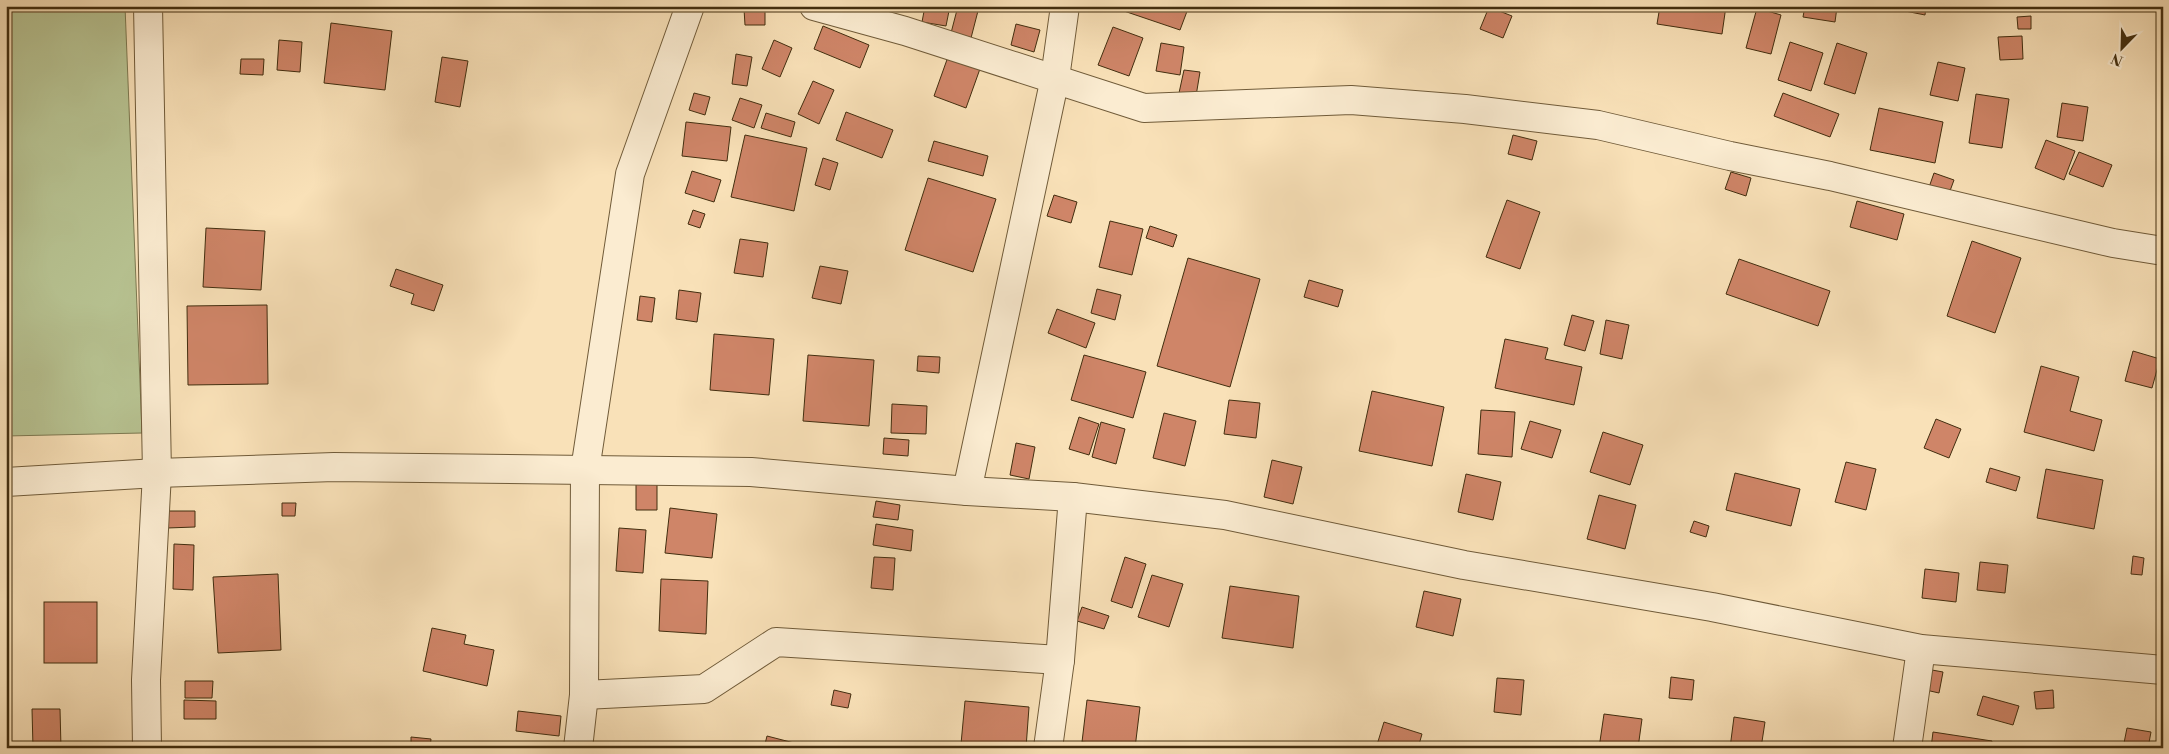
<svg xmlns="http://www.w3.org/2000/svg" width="2169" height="754" viewBox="0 0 2169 754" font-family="'Libre Bodoni',serif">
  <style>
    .green { fill: #b8c493; stroke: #7d7951 }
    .building { fill: #cf8568; stroke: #422e0f }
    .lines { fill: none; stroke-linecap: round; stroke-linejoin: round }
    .minor-casing { stroke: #705b39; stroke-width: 30 }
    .minor { stroke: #fbecd1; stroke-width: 28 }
  </style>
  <rect width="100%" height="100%" fill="#f9e1b8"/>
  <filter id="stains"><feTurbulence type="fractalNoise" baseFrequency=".004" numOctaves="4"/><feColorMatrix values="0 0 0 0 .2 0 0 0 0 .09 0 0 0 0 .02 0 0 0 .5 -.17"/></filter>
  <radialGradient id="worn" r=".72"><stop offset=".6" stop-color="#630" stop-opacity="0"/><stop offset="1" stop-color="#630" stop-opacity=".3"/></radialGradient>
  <!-- green -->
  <polygon class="green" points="6,6 125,6 142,433 6,436"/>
  <!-- building -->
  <g class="building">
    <polygon points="925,6 950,6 946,26 922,22"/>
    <polygon points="958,6 979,7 971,38 951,33"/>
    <polygon points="1119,6 1189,6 1180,30 1118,9"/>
    <polygon points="1660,6 1726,6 1722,34 1657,24"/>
    <polygon points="1805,6 1837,7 1835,22 1803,17"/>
    <polygon points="1880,6 1926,6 1925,15"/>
    <polygon points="1489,7 1512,16 1503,38 1480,29"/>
    <polygon points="1757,8 1781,15 1771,54 1746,48"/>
    <polygon points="744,9 765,9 765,25 745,25"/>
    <polygon points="2031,16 2031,29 2018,29 2017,17"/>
    <polygon points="331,23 392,31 385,90 324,83"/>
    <polygon points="1016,24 1040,30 1034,52 1011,45"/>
    <polygon points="823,26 869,45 860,68 814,49"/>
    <polygon points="1113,27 1143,38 1129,76 1098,65"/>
    <polygon points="2022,36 2023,59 2000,60 1998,37"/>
    <polygon points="279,40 302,42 300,72 277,70"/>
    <polygon points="774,40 792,48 780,77 762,69"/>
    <polygon points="1790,42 1823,53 1811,91 1778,80"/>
    <polygon points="1161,43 1184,47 1180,75 1156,71"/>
    <polygon points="1837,43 1867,53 1855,94 1824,84"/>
    <polygon points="736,54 752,57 747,86 732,84"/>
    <polygon points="949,54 981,66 966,108 934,96"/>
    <polygon points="442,57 468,61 460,107 435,102"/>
    <polygon points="241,59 264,59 263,75 240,74"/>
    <polygon points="1938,62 1965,68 1958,101 1930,95"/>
    <polygon points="1184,70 1200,72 1196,96 1179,93"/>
    <polygon points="813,81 834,90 819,124 798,114"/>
    <polygon points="694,93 710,97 705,115 689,110"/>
    <polygon points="1783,93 1839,114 1830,137 1774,116"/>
    <polygon points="1976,94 2009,99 2002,148 1969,143"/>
    <polygon points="740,98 762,105 754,128 732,120"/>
    <polygon points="2062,103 2088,107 2083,141 2057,137"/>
    <polygon points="1879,108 1943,122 1935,163 1870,150"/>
    <polygon points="846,112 893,130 882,158 836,140"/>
    <polygon points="766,113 795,122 791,137 761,128"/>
    <polygon points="686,122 731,127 727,161 682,156"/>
    <polygon points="745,135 807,148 794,211 731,197"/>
    <polygon points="1513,135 1537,141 1532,160 1508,154"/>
    <polygon points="2046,140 2075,151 2064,180 2035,168"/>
    <polygon points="934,141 988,156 983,176 928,161"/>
    <polygon points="2079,152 2112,165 2103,187 2069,174"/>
    <polygon points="823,158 838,163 830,190 815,185"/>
    <polygon points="692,171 721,180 714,202 685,193"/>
    <polygon points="1731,172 1751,178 1746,196 1725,189"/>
    <polygon points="1934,173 1954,180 1947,199 1927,193"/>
    <polygon points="928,178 996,199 973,272 905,250"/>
    <polygon points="1054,195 1077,202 1071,223 1047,216"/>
    <polygon points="1507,200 1540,212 1520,269 1486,257"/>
    <polygon points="1857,201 1904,214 1897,240 1850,227"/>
    <polygon points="693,210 705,214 700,228 688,224"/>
    <polygon points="1110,221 1143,229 1132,275 1099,267"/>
    <polygon points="1150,226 1177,235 1173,247 1146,238"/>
    <polygon points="206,228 265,231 261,290 203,287"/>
    <polygon points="740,239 768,243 763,277 734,273"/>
    <polygon points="1972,241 2021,258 1995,333 1947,316"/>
    <polygon points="1188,258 1260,279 1230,387 1157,366"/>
    <polygon points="1739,259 1830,291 1818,326 1726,294"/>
    <polygon points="820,266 848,271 841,304 812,298"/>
    <polygon points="396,269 443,285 434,311 411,304 414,294 390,286"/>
    <polygon points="1309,280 1343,290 1338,307 1304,297"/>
    <polygon points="1097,289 1121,295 1115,320 1091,313"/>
    <polygon points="679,290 701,293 697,322 676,319"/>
    <polygon points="640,296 655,298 652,322 637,320"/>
    <polygon points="267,305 268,384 188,385 187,306"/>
    <polygon points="1057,309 1095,323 1086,348 1048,333"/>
    <polygon points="1572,315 1594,321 1585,351 1564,345"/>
    <polygon points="1606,320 1629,325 1622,359 1600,354"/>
    <polygon points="714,334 774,339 769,395 710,390"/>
    <polygon points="1505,339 1548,348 1545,359 1582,367 1574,405 1495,388"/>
    <polygon points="2133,351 2160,359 2152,388 2125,381"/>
    <polygon points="808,355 874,360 869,426 803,421"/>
    <polygon points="1084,355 1146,372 1133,418 1071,400"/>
    <polygon points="918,356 940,357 939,373 917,371"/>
    <polygon points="2041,366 2079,377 2070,411 2102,420 2094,451 2024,432"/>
    <polygon points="1372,391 1444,407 1432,466 1359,451"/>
    <polygon points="1229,400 1260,403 1256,438 1224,434"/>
    <polygon points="892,404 927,406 926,434 891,433"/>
    <polygon points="1481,410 1515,412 1512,457 1478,454"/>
    <polygon points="1164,413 1196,421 1185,466 1153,458"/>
    <polygon points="1079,417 1099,424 1089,455 1069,449"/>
    <polygon points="1936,419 1961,429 1949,458 1924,448"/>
    <polygon points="1530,421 1561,430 1552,458 1521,449"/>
    <polygon points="1101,422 1125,429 1116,464 1092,457"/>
    <polygon points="1603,432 1643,445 1630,485 1590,472"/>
    <polygon points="884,438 909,440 908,456 883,454"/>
    <polygon points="1016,443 1035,447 1029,479 1010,475"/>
    <polygon points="1272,460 1302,467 1293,504 1264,497"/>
    <polygon points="1846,462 1876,469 1866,510 1835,502"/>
    <polygon points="1990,468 2020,477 2016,491 1986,482"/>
    <polygon points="2046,469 2103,480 2094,529 2037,518"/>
    <polygon points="1735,473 1800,489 1791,526 1726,510"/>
    <polygon points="1466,474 1501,482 1493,520 1458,512"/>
    <polygon points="636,483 657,484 657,510 636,510"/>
    <polygon points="1599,495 1636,505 1625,549 1587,539"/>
    <polygon points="876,501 900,505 898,520 873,517"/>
    <polygon points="282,503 296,503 295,516 282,516"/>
    <polygon points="670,508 717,514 712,558 665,553"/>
    <polygon points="167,511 195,511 195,527 167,528"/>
    <polygon points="1694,521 1709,526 1706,537 1690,532"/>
    <polygon points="876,524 913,530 911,551 873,545"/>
    <polygon points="619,528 646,530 643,573 616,571"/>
    <polygon points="174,544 194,545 193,590 173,589"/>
    <polygon points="2133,556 2144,558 2142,575 2131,574"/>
    <polygon points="874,557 895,558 893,590 871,588"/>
    <polygon points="1125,557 1146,564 1132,608 1111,601"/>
    <polygon points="1980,562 2008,565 2005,593 1977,590"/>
    <polygon points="1925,569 1959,573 1956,602 1922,598"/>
    <polygon points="278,574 281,650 218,653 213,577"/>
    <polygon points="1152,575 1183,584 1169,627 1138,617"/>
    <polygon points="661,579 708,581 706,634 659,631"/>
    <polygon points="1230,586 1299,596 1293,648 1222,638"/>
    <polygon points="1424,591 1461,599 1453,636 1416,627"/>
    <rect x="44" y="602" width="53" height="61"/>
    <polygon points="1082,607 1109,616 1104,629 1077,621"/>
    <polygon points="432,628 466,635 464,644 494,650 487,686 423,671"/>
    <polygon points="1921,668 1943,672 1939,693 1917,688"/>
    <polygon points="1671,677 1694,680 1692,700 1669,698"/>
    <polygon points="1497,678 1524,680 1521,715 1494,712"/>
    <polygon points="185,681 213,681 212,698 185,698"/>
    <polygon points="834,690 851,694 848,708 831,705"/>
    <polygon points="2053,690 2054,708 2036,709 2034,692"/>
    <polygon points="1983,696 2019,706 2013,725 1977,715"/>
    <polygon points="184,700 216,701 216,719 184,719"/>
    <polygon points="1087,700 1140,707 1135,748 1082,742"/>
    <polygon points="965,701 1029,707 1026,748 961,744"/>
    <polygon points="32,709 60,709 61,748 33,748"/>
    <polygon points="518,711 561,716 559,736 516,731"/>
    <polygon points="1604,714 1642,719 1638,748 1599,748"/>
    <polygon points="1734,717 1765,722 1761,748 1730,748"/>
    <polygon points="1384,722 1422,734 1418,748 1376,748"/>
    <polygon points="2127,728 2151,732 2148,748 2123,748"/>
    <polygon points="1933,732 1992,741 1991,748 1931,748"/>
    <polygon points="767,736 802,745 802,748 764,748"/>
    <polygon points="411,737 431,739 430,748 411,748"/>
    <polygon points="2018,744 2036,748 2017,748"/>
  </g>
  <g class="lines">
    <!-- minor casing -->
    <g class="minor-casing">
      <g id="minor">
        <polyline points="814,6 905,31 1144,108 1351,100 1465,109 1598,125 1730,156 1830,176 2113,243 2163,251"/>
        <polyline points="6,482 157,473 334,467 751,472 967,491 1073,497 1225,515 1464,565 1712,607 1921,649 2163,670"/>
        <polyline points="967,491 1055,78 1065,6"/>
        <polyline points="584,695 704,689 776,642 1060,660"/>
        <polyline points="147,748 146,680 157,473 148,6"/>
        <polyline points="578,748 584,695 585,470 630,174 690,6"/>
        <polyline points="1048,748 1060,660 1073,497"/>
        <polyline points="1907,748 1921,649"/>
      </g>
    </g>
    <!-- minor -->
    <use href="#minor" class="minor"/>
  </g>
  <!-- margin -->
  <rect width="2169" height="754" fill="none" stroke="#f9e1b8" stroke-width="25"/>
  <rect x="8" y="8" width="2154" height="739" fill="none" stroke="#422e0f" stroke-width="2.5"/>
  <rect x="12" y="12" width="2144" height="729" fill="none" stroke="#422e0f"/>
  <!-- north arrow -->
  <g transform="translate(2122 48) rotate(203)" stroke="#fbecd1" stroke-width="4" paint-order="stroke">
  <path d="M0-4L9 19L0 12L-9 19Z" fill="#422e0f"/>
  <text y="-8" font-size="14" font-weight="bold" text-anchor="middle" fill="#422e0f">N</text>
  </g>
  <rect width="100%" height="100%" filter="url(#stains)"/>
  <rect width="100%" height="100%" fill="url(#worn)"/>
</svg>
